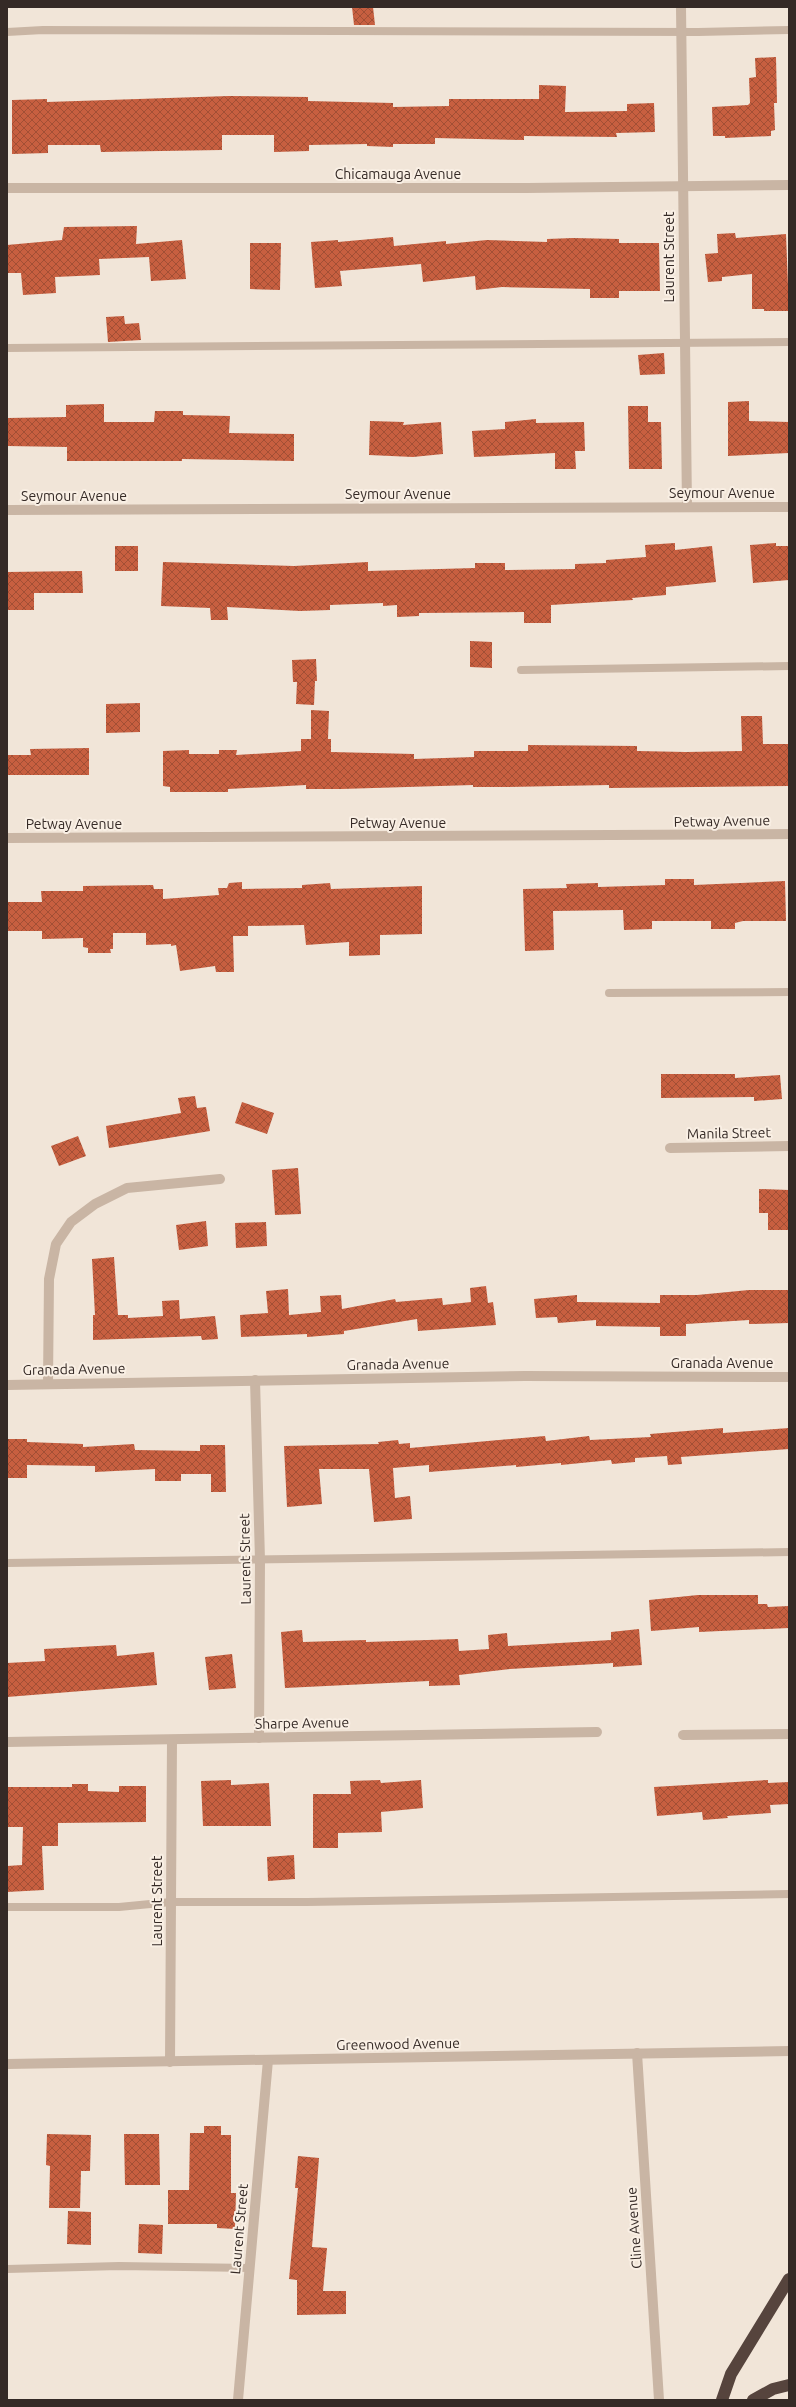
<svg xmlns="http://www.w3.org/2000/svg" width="796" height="2407" viewBox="0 0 796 2407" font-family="Ubuntu,sans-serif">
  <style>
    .building { fill: url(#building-cross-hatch) }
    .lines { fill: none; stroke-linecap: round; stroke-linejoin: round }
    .service { stroke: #c9b5a4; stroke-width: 8 }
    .minor { stroke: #c9b5a4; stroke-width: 10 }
    .motorway { stroke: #56443d; stroke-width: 12 }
    .labels { text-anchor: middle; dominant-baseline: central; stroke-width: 4; stroke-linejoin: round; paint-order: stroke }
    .street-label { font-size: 14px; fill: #352a26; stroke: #f9efe4 }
  </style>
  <defs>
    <pattern id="building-cross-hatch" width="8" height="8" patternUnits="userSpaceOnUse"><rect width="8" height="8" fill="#c75f40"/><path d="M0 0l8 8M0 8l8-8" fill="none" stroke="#a24f35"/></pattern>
  </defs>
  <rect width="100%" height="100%" fill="#f1e5d8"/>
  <!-- building -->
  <g class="building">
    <polygon points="352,7 373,7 375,25 354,25"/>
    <polygon points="776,57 777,103 774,103 775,130 771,131 771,136 725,138 725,136 713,136 712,107 748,105 750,103 749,78 756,77 755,58"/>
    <polygon points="539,85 566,86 565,112 627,111 627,104 654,103 655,132 616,133 617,137 524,136 524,140 435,138 435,144 393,144 393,147 367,146 367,144 309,145 309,151 274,152 274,135 222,135 222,150 101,152 100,145 48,145 48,153 12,154 12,100 47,99 47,102 229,96 308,97 308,101 393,103 393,107 449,106 449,99 539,99"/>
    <polygon points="137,226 136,244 182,240 186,279 151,281 149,257 99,259 100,275 55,277 56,293 23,295 21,273 7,273 7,245 62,240 64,227"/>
    <polygon points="735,233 736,238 786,234 789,311 764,311 764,309 752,309 752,274 722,277 722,281 708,282 705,254 718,253 717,234"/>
    <polygon points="393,237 394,246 446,241 446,244 487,240 547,242 547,239 573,238 619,239 619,243 659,243 660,291 619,291 619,298 590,298 590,289 502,287 476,290 475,276 423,282 421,264 340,271 342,286 315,288 311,242 338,240 338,242"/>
    <polygon points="250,243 281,243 280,290 250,289"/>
    <polygon points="124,316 125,324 139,323 141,340 108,342 106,317"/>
    <polygon points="664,353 665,374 640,375 638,355"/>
    <polygon points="749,401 749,421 789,422 789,453 728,456 728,402"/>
    <polygon points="104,404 104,422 154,422 155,411 183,411 183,415 230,416 229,433 294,434 294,461 182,459 182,461 67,461 67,447 7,446 7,418 66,417 66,405"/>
    <polygon points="628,406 648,406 648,422 661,422 662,469 629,469"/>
    <polygon points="536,419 536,423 584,422 585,451 575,451 576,469 555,469 555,453 474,457 472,431 505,429 505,422"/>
    <polygon points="370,421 404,422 403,425 441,422 443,454 413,457 369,455"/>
    <polygon points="675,543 675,550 712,546 716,582 666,587 666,595 632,598 633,600 551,605 551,623 524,623 524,612 419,613 419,616 397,617 397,605 383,606 383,603 330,605 330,610 300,611 227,607 228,620 211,620 210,608 161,606 163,562 294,566 368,562 368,571 475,568 475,563 505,563 505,570 575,569 575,564 606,563 606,560 646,557 645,545"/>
    <polygon points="776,543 776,546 789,546 789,580 753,583 750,545"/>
    <rect x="115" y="546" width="23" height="25"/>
    <polygon points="82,571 83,593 34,593 34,610 7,610 7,572"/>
    <polygon points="470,641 492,642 492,668 470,667"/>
    <polygon points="316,659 317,681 315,681 314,705 296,704 297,682 293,682 292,660"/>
    <polygon points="140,703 140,732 106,733 106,704"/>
    <polygon points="311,710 329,711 328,739 331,739 331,752 414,754 414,759 474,757 474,751 528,751 528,745 637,746 637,751 686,752 742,751 741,716 762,716 763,744 789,744 789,786 609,788 609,785 504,787 473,787 473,785 341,789 306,789 306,785 228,789 228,792 170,792 170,787 163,786 163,751 189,750 189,754 219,754 219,750 237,750 236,755 301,751 301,739 311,739"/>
    <polygon points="89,748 89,775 7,775 7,755 31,755 30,749"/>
    <polygon points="665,879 694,879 694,885 785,881 786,921 743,921 735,923 735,929 711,929 711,921 652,921 652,929 624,930 623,910 553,911 554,950 525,951 523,889 567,888 566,884 598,883 598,887 665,885"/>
    <polygon points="242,882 242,889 302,888 302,885 330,883 331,889 422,886 422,934 380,935 380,955 349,956 349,942 306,945 304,925 248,926 248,936 233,936 234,972 216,972 215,966 180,971 176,945 171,946 171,944 146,945 146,933 113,933 113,949 110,949 111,953 88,953 88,948 83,947 83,938 42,939 42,931 7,931 7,902 42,902 41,891 83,891 83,886 153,885 154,889 163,889 163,899 219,895 218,888 227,888 229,883"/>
    <polygon points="661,1074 735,1074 735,1078 780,1075 782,1099 754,1101 754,1097 661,1098"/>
    <polygon points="195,1096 197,1108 206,1107 210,1131 109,1148 106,1126 181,1113 178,1098"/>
    <polygon points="242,1102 274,1113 267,1134 235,1123"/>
    <polygon points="78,1136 86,1156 59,1166 51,1146"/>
    <polygon points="298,1168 301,1214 275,1215 272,1170"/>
    <polygon points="759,1189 789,1190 789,1230 768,1230 768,1213 759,1213"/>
    <polygon points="206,1221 208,1246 179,1250 176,1225"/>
    <polygon points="266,1222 267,1246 236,1248 235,1223"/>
    <polygon points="114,1257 118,1315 128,1315 128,1318 163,1316 162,1301 179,1300 180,1319 215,1316 218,1339 202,1340 201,1336 93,1340 93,1315 95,1315 92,1259"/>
    <polygon points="486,1286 488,1303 493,1302 496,1325 418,1331 417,1319 344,1331 344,1334 307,1337 307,1334 241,1337 240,1315 268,1313 266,1291 288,1289 289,1315 321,1312 320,1296 341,1295 342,1309 395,1299 396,1302 442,1298 443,1305 471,1302 470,1288"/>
    <polygon points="749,1290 789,1290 789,1323 749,1324 749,1320 686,1324 686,1336 660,1336 660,1327 596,1326 596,1320 558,1323 557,1317 536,1318 534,1299 577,1295 577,1302 660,1303 660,1295 697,1295"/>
    <polygon points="723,1428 723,1433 789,1428 789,1449 681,1457 682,1464 668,1465 667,1456 635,1458 635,1462 612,1464 611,1460 561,1465 561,1463 516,1467 516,1465 429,1472 429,1465 393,1468 395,1498 410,1496 412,1519 374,1522 369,1469 319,1469 322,1504 287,1507 284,1446 379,1444 378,1442 398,1440 399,1444 410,1443 410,1448 545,1436 546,1441 589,1436 590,1440 651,1437 650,1434"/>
    <polygon points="7,1439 27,1439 27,1442 83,1444 83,1447 134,1444 135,1450 200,1451 200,1445 225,1445 226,1492 211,1492 211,1474 181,1474 181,1481 155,1481 155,1469 95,1472 95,1466 27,1465 27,1478 7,1478"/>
    <polygon points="698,1595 758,1595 758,1604 767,1604 768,1607 789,1606 789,1628 699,1632 699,1627 651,1631 649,1600"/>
    <polygon points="639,1629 642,1665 613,1667 613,1663 510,1669 459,1675 460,1685 429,1686 429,1681 285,1688 281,1632 302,1630 303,1642 366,1640 366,1642 458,1639 459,1651 489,1649 488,1635 507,1633 508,1646 611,1640 611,1632"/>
    <polygon points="116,1645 117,1656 154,1652 157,1685 7,1697 7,1663 45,1661 44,1649"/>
    <polygon points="232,1654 236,1688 209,1690 205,1657"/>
    <polygon points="231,1780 231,1785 269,1783 271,1826 203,1826 201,1781"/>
    <polygon points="380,1780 381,1783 421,1780 423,1808 381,1812 382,1832 338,1833 338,1848 313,1848 313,1794 351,1794 350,1781"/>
    <polygon points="768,1780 768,1783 789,1782 789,1804 770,1805 771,1813 727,1816 728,1818 703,1820 702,1812 657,1816 654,1787"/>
    <polygon points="72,1784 88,1784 88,1791 119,1792 119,1786 146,1786 146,1822 58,1823 58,1846 42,1846 44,1890 7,1892 7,1866 22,1865 23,1827 7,1827 7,1787 72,1787"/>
    <polygon points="294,1855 295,1879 268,1881 267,1857"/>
    <polygon points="204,2126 221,2126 221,2135 231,2135 231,2193 236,2193 235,2229 217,2228 217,2224 168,2224 168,2190 189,2190 190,2133 204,2133"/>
    <polygon points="47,2134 91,2135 90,2171 81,2171 80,2208 49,2208 50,2166 46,2165"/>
    <polygon points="124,2134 159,2134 160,2185 125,2185"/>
    <polygon points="298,2156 319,2158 312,2247 327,2248 323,2291 346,2291 346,2314 297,2315 297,2280 289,2279 298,2188 295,2188"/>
    <polygon points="68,2211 91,2212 91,2245 67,2244"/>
    <polygon points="139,2224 163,2225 162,2254 138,2253"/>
  </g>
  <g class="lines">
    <!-- service -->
    <g class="service">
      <polyline points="7,32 43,30 698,32 789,30"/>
      <polyline points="7,348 789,342"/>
      <polyline points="521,670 789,666"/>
      <polyline points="609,993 789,992"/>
      <polyline points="7,1563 789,1552"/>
      <polyline points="7,1907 119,1907 171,1902 307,1902 789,1894"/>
      <polyline points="7,2269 119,2266 250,2268"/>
    </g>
    <!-- minor -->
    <g class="minor">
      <polyline points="681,7 687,507"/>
      <polyline points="7,188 527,188 789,185"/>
      <polyline points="7,510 789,507"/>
      <polyline points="7,838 789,834"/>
      <polyline points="670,1148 789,1146"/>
      <polyline points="255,1380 260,1560 259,1738"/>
      <polyline points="48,1383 49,1279 56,1244 71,1222 95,1204 127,1188 220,1179"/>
      <polyline points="7,1385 525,1376 789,1377"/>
      <polyline points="683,1735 789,1734"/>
      <polyline points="7,1742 597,1732"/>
      <polyline points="637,2053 659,2400"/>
      <polyline points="170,2062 172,1741"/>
      <polyline points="7,2064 789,2051"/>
      <polyline points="238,2400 268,2060"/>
    </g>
    <!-- motorway -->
    <g class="motorway">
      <polyline points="722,2400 731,2374 789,2279"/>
      <polyline points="753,2400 773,2389 789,2385"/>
    </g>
  </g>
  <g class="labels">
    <!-- street labels -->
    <g class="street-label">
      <text x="398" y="174">Chicamauga Avenue</text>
      <text transform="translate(669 257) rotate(-90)">Laurent Street</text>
      <text x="722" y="493">Seymour Avenue</text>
      <text x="398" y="494">Seymour Avenue</text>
      <text x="74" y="496">Seymour Avenue</text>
      <text transform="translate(722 821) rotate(-1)">Petway Avenue</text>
      <text x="398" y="823">Petway Avenue</text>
      <text x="74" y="824">Petway Avenue</text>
      <text transform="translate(729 1133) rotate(-1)">Manila Street</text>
      <text x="722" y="1363">Granada Avenue</text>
      <text transform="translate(398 1364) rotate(-1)">Granada Avenue</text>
      <text transform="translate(74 1369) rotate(-1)">Granada Avenue</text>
      <text transform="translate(245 1559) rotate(-91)">Laurent Street</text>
      <text transform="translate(302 1723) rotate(-1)">Sharpe Avenue</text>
      <text transform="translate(157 1901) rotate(-90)">Laurent Street</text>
      <text transform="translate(398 2044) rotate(-1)">Greenwood Avenue</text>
      <text transform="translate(634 2228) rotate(-94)">Cline Avenue</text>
      <text transform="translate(239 2229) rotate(-85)">Laurent Street</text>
    </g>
  </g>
  <!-- border -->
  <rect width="796" height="2407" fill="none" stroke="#352a26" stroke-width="16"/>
</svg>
